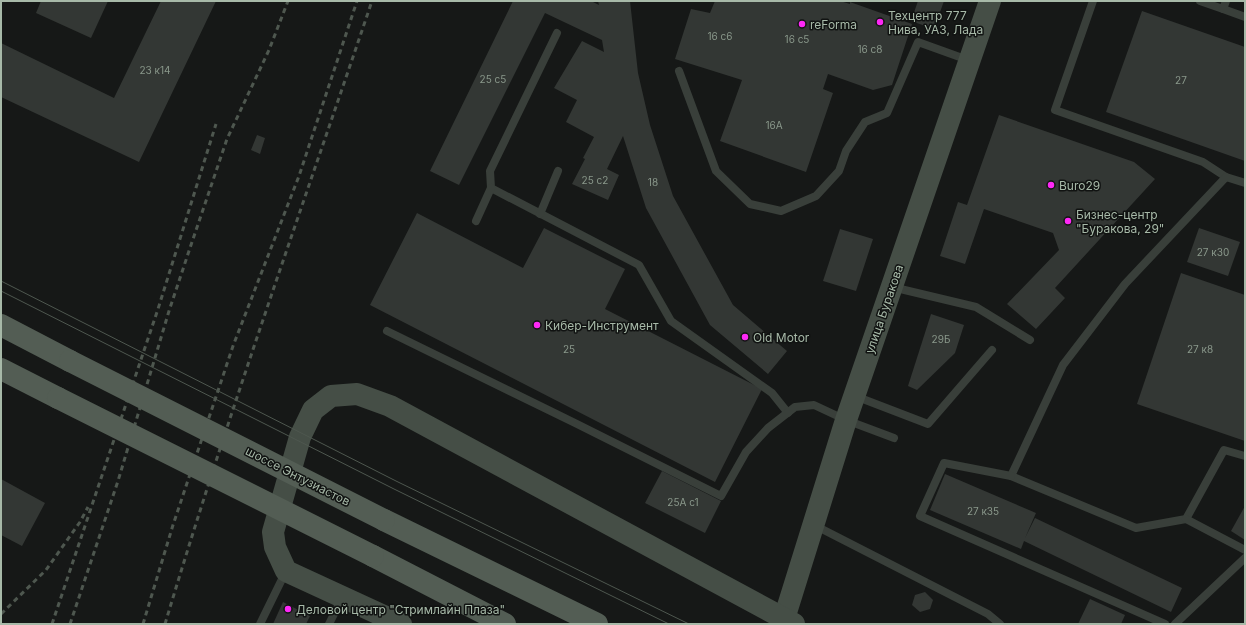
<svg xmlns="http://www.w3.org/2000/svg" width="1246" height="625" viewBox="0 0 1246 625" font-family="Inter,sans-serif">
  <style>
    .building { fill: #333734 }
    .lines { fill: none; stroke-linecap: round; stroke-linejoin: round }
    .lane { stroke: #393f3a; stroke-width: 8 }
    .secondary { stroke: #454e46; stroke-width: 22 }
    .primary { stroke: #535d54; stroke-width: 22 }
    .tram { stroke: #4e574f; stroke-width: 1 }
    .rail { stroke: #4e574f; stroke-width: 3; stroke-dasharray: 5 4; stroke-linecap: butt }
    .primary-bridge { stroke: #535d54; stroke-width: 22 }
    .poi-dot { fill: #fe28f6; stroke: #111312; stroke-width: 1.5 }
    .labels { text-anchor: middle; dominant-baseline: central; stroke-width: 3; stroke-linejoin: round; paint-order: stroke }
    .number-label { font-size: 10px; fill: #8a988b }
    .poi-label { font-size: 12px; fill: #a7b9a8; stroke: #111312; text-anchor: start }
    .street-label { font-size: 12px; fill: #a7b9a8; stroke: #111312 }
  </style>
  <rect width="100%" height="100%" fill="#161817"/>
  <!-- building -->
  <g class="building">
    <polygon points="41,1 108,1 91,38 36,13"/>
    <polygon points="161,1 216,1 139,162 1,97 1,43 114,98"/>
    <polygon points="513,1 591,1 599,5 598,1 630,1 638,73 650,125 673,196 733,305 787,351 768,374 710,325 646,208 623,136 607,169 619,175 608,200 572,184 585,159 583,158 594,137 566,122 577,100 554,88 582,41 604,52 602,40 545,13 459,185 430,171"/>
    <polygon points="715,1 840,1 850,4 850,2 912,24 892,85 873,90 828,74 823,89 833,93 806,172 720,141 742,80 675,59 691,9 710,13"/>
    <polygon points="918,1 944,1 934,29 911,21"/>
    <polygon points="1142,11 1245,47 1245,161 1106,112"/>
    <polygon points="999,115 1134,162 1155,179 1055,288 1065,298 1036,329 1007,304 1059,250 1053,233 984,209 965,264 940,256 958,202 967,205"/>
    <polygon points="257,135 265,138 260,154 251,150"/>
    <polygon points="417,213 523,268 544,228 625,269 605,309 762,389 715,482 370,305"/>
    <polygon points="1199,228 1240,242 1228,276 1187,262"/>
    <polygon points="840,229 873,239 856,291 823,281"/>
    <polygon points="1181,273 1245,295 1245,441 1137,404"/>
    <polygon points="931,314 964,325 955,353 917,390 908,386"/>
    <polygon points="662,471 721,501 705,533 645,503"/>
    <polygon points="945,474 1036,513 1025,538 1035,518 1182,588 1171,612 1024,541 1021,549 930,510"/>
    <polygon points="1,479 45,503 22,546 1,535"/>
    <polygon points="1245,506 1245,540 1231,531"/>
    <polygon points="925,592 933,600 930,609 920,612 912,605 915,595"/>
    <polygon points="1090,599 1125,615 1121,624 1078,624"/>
    <polygon points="283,602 310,616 306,624 273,624"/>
  </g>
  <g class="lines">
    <!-- lane -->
    <g class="lane">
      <polyline points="1093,1 1055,110 1203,162 1226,177"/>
      <polyline points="1200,1 1223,9"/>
      <polyline points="1226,1 1223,9 1245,17"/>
      <polyline points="557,33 490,171 491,188 639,265 671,321 772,393 788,413"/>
      <polyline points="679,71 716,171 750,204 781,211 816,196 839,171 846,151 865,122 887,113 918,42 968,60"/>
      <polyline points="1245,183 1226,177 1125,284 1063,365 1011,476 1136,528 1186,519 1224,450 1245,456"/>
      <polyline points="540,214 558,171"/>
      <polyline points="476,221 491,188"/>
      <polyline points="892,287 976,307 1030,340"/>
      <polyline points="387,331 575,423 721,496 746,452 768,428 795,407 814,405 846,420 894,438"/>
      <polyline points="855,396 928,424 992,350"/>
      <polyline points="1011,476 944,463 920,516 1165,624"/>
      <polyline points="1186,519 1245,550"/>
      <polyline points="814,525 988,614 1000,624"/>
      <polyline points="260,624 286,571"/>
      <polyline points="329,624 342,598"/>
      <polyline points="1175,624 1245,558"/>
    </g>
    <!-- secondary -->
    <g class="secondary">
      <polyline points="784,619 846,420 990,1"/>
      <polyline points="401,624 286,571 275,547 273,532 300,437 313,410 331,396 357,394 390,406 794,624"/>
    </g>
    <!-- primary -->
    <g class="primary">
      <polyline points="1,325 70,361"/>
      <polyline points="1,369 58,398"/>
      <polyline points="384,520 597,624"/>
      <polyline points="373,556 505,624"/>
    </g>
    <!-- tram -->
    <g class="tram">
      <polyline points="1,281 396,481 689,624"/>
      <polyline points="1,291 394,489 669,624"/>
    </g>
    <!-- rail -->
    <g class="rail">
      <polyline points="1,614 46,570 80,522 88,507"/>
      <polyline points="52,624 158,309 216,124"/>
      <polyline points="70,624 118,481 169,311 191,245 227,139 269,50 288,1"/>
      <polyline points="143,624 173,525 233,346 299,176 357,1"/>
      <path d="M165,624C228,414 302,208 372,1"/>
    </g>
    <!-- primary-bridge -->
    <g class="primary-bridge">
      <polyline points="70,361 384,520"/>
      <polyline points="58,398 373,556"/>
    </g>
  </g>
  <!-- markers -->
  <g class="poi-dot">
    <circle cx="880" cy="22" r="4"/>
    <circle cx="802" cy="24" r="4"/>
    <circle cx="1051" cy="185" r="4"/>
    <circle cx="1068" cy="221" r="4"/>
    <circle cx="537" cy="325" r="4"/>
    <circle cx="745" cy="337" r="4"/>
    <circle cx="288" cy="609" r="4"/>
  </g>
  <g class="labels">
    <!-- number labels -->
    <g class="number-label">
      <text x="720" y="36">16 с6</text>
      <text x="797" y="39">16 с5</text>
      <text x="870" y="49">16 с8</text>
      <text x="155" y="70">23 к14</text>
      <text x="493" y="79">25 с5</text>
      <text x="1181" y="80">27</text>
      <text x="774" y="125">16А</text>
      <text x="595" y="180">25 с2</text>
      <text x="653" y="182">18</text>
      <text x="1213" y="252">27 к30</text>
      <text x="941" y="339">29Б</text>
      <text x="569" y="349">25</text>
      <text x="1200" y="349">27 к8</text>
      <text x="683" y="502">25A c1</text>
      <text x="983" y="511">27 к35</text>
    </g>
    <!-- poi labels -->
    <g class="poi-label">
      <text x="888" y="15">Техцентр 777<tspan x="888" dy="14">Нива, УАЗ, Лада</tspan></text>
      <text x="810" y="24">reForma</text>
      <text x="1059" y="185">Buro29</text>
      <text x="1076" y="214">Бизнес-центр<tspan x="1076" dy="14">"Буракова, 29"</tspan></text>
      <text x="545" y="325">Кибер-Инструмент</text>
      <text x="753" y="337">Old Motor</text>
      <text x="296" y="609">Деловой центр "Стримлайн Плаза"</text>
    </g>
    <!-- street labels -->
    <g class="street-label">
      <text transform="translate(884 309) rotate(-71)">улица Буракова</text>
      <text transform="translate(298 476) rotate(27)">шоссе Энтузиастов</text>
    </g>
  </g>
  <!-- border -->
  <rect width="1246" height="625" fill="none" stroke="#a7b9a8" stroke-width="4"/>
</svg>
